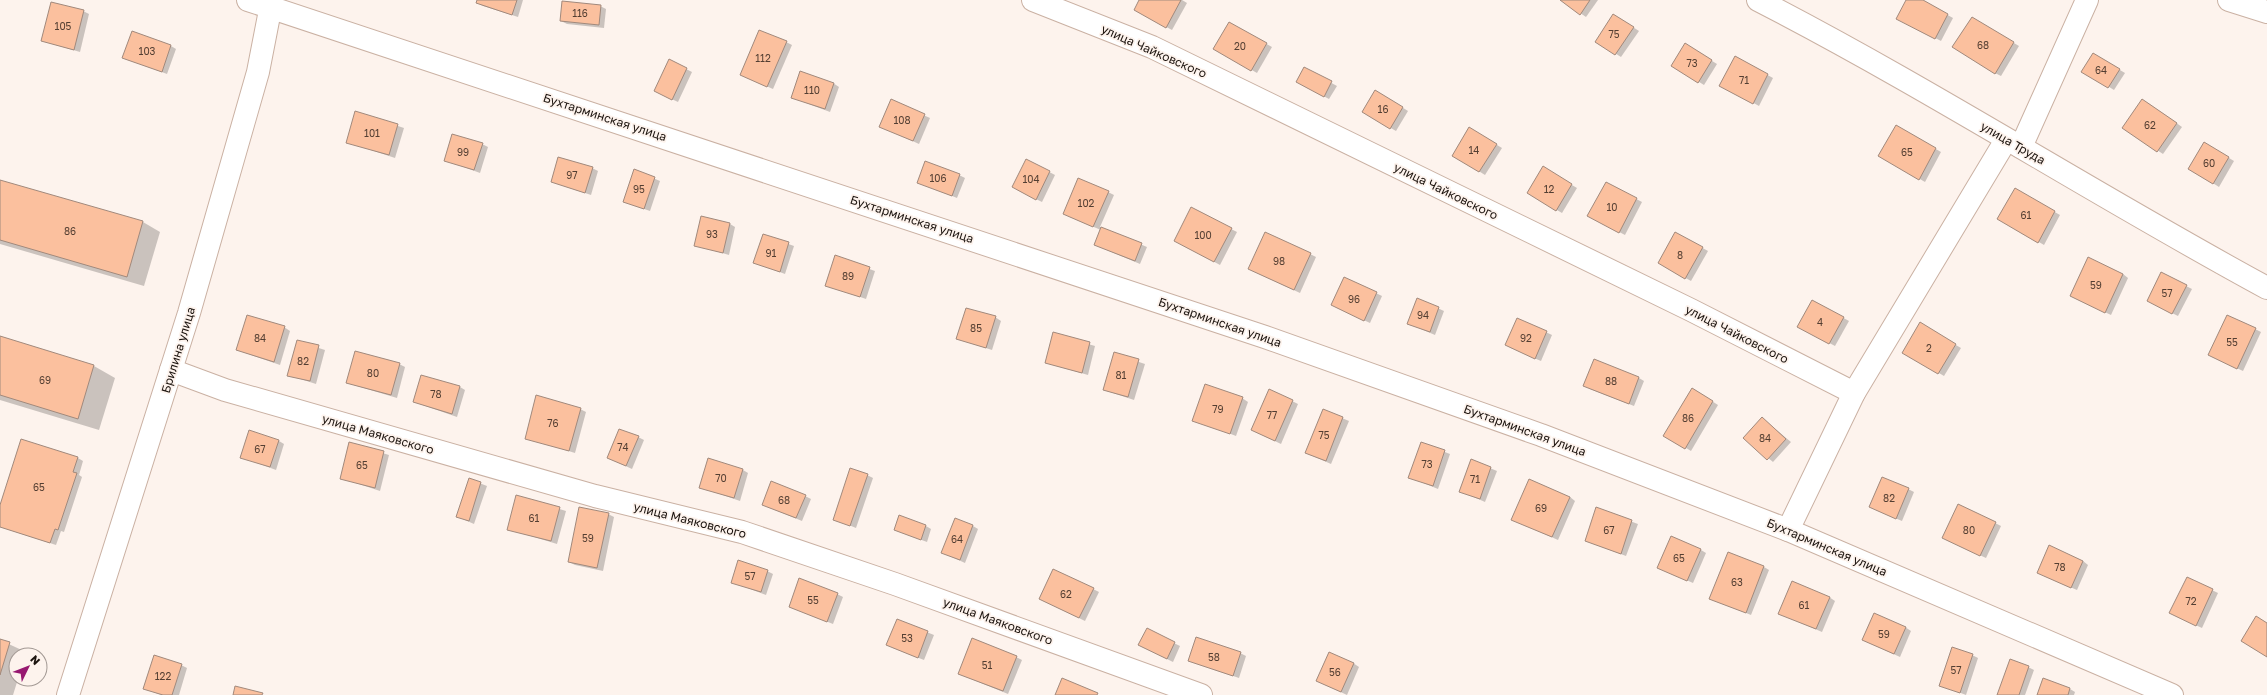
<svg xmlns="http://www.w3.org/2000/svg" width="2267" height="695" viewBox="0 0 2267 695" font-family="'Golos Text',sans-serif">
  <style>
    .shadow { fill: #0003 }
    .building { fill: #fbc09e; stroke: #a1897c }
    .lines { fill: none; stroke-linecap: round; stroke-linejoin: round }
    .street-casing { stroke: #cab1a3; stroke-width: 24 }
    .street { stroke: #fff; stroke-width: 22 }
    .labels { text-anchor: middle; dominant-baseline: central; stroke-width: 3.5; stroke-linejoin: round; paint-order: stroke }
    .number-label { font-size: 10px; fill: #533e32 }
    .street-label { font-size: 12px; fill: #1b130e; stroke: #fdf3ed }
  </style>
  <rect width="100%" height="100%" fill="#fdf3ed"/>
  <!-- shadow -->
  <g class="shadow">
    <polygon points="478,0 523,0 518,17 483,6 477,3"/>
    <polygon points="1140,0 1182,0 1187,3 1172,30 1135,10"/>
    <polygon points="1561,0 1598,0 1586,17"/>
    <polygon points="1907,0 1921,0 1953,18 1941,41 1898,18"/>
    <polygon points="600,6 606,9 604,28 567,24 561,21"/>
    <polygon points="83,11 89,14 80,52 42,41"/>
    <polygon points="1614,15 1639,31 1621,57 1597,42"/>
    <polygon points="1972,18 2019,46 2001,76 1995,73"/>
    <polygon points="1229,23 1272,47 1257,73 1215,49"/>
    <polygon points="786,42 792,45 773,89 747,78"/>
    <polygon points="1686,45 1717,64 1704,85 1673,66"/>
    <polygon points="171,46 176,49 167,74 129,60"/>
    <polygon points="2093,54 2125,73 2114,90 2083,71"/>
    <polygon points="1735,57 1773,78 1759,106 1721,85"/>
    <polygon points="1304,68 1337,86 1329,99 1297,82"/>
    <polygon points="686,69 692,72 678,102 661,94"/>
    <polygon points="833,83 839,87 830,112 793,98"/>
    <polygon points="1376,91 1408,111 1396,131 1363,112"/>
    <polygon points="892,101 930,118 919,144 886,129"/>
    <polygon points="2148,103 2182,127 2163,154 2124,128"/>
    <polygon points="356,112 404,128 395,158 347,142"/>
    <polygon points="1896,126 1941,152 1925,182 1880,156"/>
    <polygon points="1469,128 1502,148 1485,175 1453,155"/>
    <polygon points="2204,143 2234,161 2219,187 2189,168"/>
    <polygon points="482,144 488,147 480,173 445,160"/>
    <polygon points="1027,160 1055,175 1042,202 1018,190"/>
    <polygon points="592,168 598,171 591,195 552,182"/>
    <polygon points="1543,168 1577,188 1562,213 1528,193"/>
    <polygon points="634,170 660,181 650,211 630,204"/>
    <polygon points="959,175 965,178 957,198 918,182"/>
    <polygon points="0,181 143,222 160,232 144,286 0,244"/>
    <polygon points="1606,183 1642,202 1625,235 1594,219"/>
    <polygon points="2016,190 2060,215 2044,245 1999,219"/>
    <polygon points="1108,192 1114,195 1100,227 1147,247 1140,264 1095,245 1101,230 1070,217"/>
    <polygon points="730,224 735,227 729,255 695,245"/>
    <polygon points="1231,229 1237,232 1220,265 1181,244"/>
    <polygon points="1676,233 1708,251 1691,281 1659,263"/>
    <polygon points="763,235 794,246 785,274 755,263"/>
    <polygon points="1310,254 1316,257 1300,293 1255,272"/>
    <polygon points="835,257 875,271 866,299 826,285"/>
    <polygon points="2123,274 2128,278 2111,315 2071,296"/>
    <polygon points="1345,278 1382,296 1370,323 1338,308"/>
    <polygon points="2186,286 2192,289 2178,316 2154,304"/>
    <polygon points="1418,299 1444,311 1435,335 1409,324"/>
    <polygon points="1813,301 1849,321 1835,346 1799,327"/>
    <polygon points="995,317 1001,321 992,350 958,339"/>
    <polygon points="1518,319 1552,335 1541,361 1511,348"/>
    <polygon points="1920,324 1961,348 1944,376 1903,352"/>
    <polygon points="284,327 290,331 280,365 237,350"/>
    <polygon points="2255,329 2261,332 2243,371 2215,358"/>
    <polygon points="1054,334 1095,346 1088,375 1046,363"/>
    <polygon points="0,337 94,366 115,378 99,430 0,400"/>
    <polygon points="297,341 325,350 316,384 288,375"/>
    <polygon points="1115,354 1145,364 1134,400 1104,390"/>
    <polygon points="399,364 405,367 397,398 347,383"/>
    <polygon points="1639,378 1644,381 1634,406 1590,389"/>
    <polygon points="460,387 465,390 457,417 414,402"/>
    <polygon points="1693,389 1718,405 1691,451 1665,435"/>
    <polygon points="1270,390 1298,404 1281,444 1252,430"/>
    <polygon points="1242,398 1248,402 1236,436 1194,420"/>
    <polygon points="580,409 586,412 575,453 526,438"/>
    <polygon points="1323,410 1349,421 1331,464 1306,453"/>
    <polygon points="1762,418 1791,442 1773,462 1744,438"/>
    <polygon points="638,437 644,440 632,469 608,458"/>
    <polygon points="279,441 284,444 276,470 241,457"/>
    <polygon points="350,443 389,455 380,491 341,478"/>
    <polygon points="1421,443 1450,454 1438,489 1409,477"/>
    <polygon points="78,458 83,461 79,475 82,477 64,532 61,531 56,545 0,527 0,508"/>
    <polygon points="1471,460 1497,471 1485,502 1460,491"/>
    <polygon points="743,470 748,473 740,501 700,487"/>
    <polygon points="867,475 873,478 856,528 834,519"/>
    <polygon points="469,479 487,486 474,524 458,517"/>
    <polygon points="1908,489 1914,492 1902,521 1876,510"/>
    <polygon points="517,496 566,511 557,544 508,529"/>
    <polygon points="805,496 811,499 802,521 768,507"/>
    <polygon points="1570,497 1575,501 1558,540 1518,522"/>
    <polygon points="1959,505 2001,526 1986,558 1949,541"/>
    <polygon points="1597,509 1638,524 1626,556 1586,541"/>
    <polygon points="608,514 614,517 603,571 575,565 569,562"/>
    <polygon points="926,526 931,529 927,542 895,530"/>
    <polygon points="973,526 978,529 965,563 943,553"/>
    <polygon points="1701,550 1706,553 1693,583 1664,570"/>
    <polygon points="2083,561 2088,565 2077,590 2044,576"/>
    <polygon points="1764,567 1769,570 1751,615 1716,601"/>
    <polygon points="767,571 773,574 766,595 732,582"/>
    <polygon points="2187,578 2218,593 2202,628 2176,616"/>
    <polygon points="1093,589 1099,592 1085,621 1046,602"/>
    <polygon points="837,594 843,597 833,624 790,607"/>
    <polygon points="1829,597 1835,601 1822,632 1785,616"/>
    <polygon points="897,620 934,635 924,660 893,648"/>
    <polygon points="1905,627 1911,631 1900,657 1863,640"/>
    <polygon points="1147,630 1180,646 1173,662 1145,648"/>
    <polygon points="0,640 26,652 25,655 16,655 16,679 18,679 13,695 0,695"/>
    <polygon points="1240,653 1246,656 1239,678 1189,661"/>
    <polygon points="1972,655 1978,658 1966,695 1940,685"/>
    <polygon points="1016,657 1022,660 1008,694 959,674"/>
    <polygon points="1353,663 1359,667 1347,695 1317,681"/>
    <polygon points="181,665 187,668 179,695 161,695 145,689"/>
    <polygon points="2028,667 2034,670 2025,695 1998,695"/>
    <polygon points="2043,680 2070,689 2075,692 2074,695 2038,695"/>
  </g>
  <!-- building -->
  <g class="building">
    <polygon points="477,0 517,0 512,15 476,3"/>
    <polygon points="1139,0 1181,0 1166,28 1134,10"/>
    <polygon points="1560,0 1590,0 1580,15"/>
    <polygon points="1906,0 1923,0 1948,14 1935,39 1896,19"/>
    <polygon points="562,1 601,5 599,25 560,21"/>
    <polygon points="51,2 84,10 74,50 41,41"/>
    <polygon points="1613,14 1634,27 1615,55 1595,42"/>
    <polygon points="1972,17 2014,42 1995,74 1952,47"/>
    <polygon points="1229,22 1267,43 1251,71 1213,49"/>
    <polygon points="759,30 787,41 767,87 740,75"/>
    <polygon points="132,31 171,45 162,72 122,58"/>
    <polygon points="1685,43 1712,60 1698,83 1671,66"/>
    <polygon points="2093,53 2120,69 2108,88 2081,72"/>
    <polygon points="1735,56 1768,74 1753,104 1719,86"/>
    <polygon points="669,59 687,68 672,100 654,91"/>
    <polygon points="1304,67 1332,81 1324,97 1296,82"/>
    <polygon points="800,71 834,83 825,109 791,98"/>
    <polygon points="1375,90 1403,107 1390,129 1362,112"/>
    <polygon points="891,99 925,114 913,141 879,127"/>
    <polygon points="2142,99 2177,123 2157,152 2122,128"/>
    <polygon points="355,111 398,124 389,155 346,143"/>
    <polygon points="1896,125 1936,148 1919,180 1878,156"/>
    <polygon points="1469,127 1497,144 1479,172 1452,156"/>
    <polygon points="452,134 483,143 474,170 444,161"/>
    <polygon points="2204,142 2229,157 2213,184 2188,169"/>
    <polygon points="558,157 593,167 585,193 551,182"/>
    <polygon points="1026,159 1050,171 1036,200 1012,187"/>
    <polygon points="925,161 960,174 952,196 917,183"/>
    <polygon points="1543,166 1572,184 1556,211 1527,193"/>
    <polygon points="634,169 655,177 644,209 623,202"/>
    <polygon points="1078,178 1109,191 1093,227 1063,214"/>
    <polygon points="0,180 143,221 127,277 0,240"/>
    <polygon points="1606,182 1637,198 1619,233 1587,216"/>
    <polygon points="2015,188 2055,211 2038,243 1997,219"/>
    <polygon points="1191,207 1232,228 1214,262 1174,241"/>
    <polygon points="701,216 730,223 723,253 694,246"/>
    <polygon points="1101,227 1142,243 1135,261 1094,245"/>
    <polygon points="1265,232 1311,253 1294,290 1248,269"/>
    <polygon points="1675,232 1703,247 1685,279 1658,263"/>
    <polygon points="763,234 789,242 780,272 753,263"/>
    <polygon points="835,255 870,267 860,297 825,286"/>
    <polygon points="2088,257 2123,274 2105,313 2070,296"/>
    <polygon points="2161,272 2187,285 2172,314 2147,301"/>
    <polygon points="1344,277 1377,292 1364,321 1331,305"/>
    <polygon points="1417,298 1439,307 1430,332 1407,324"/>
    <polygon points="1812,300 1844,317 1829,344 1797,327"/>
    <polygon points="966,308 996,316 986,348 956,339"/>
    <polygon points="247,315 285,326 274,362 236,350"/>
    <polygon points="2227,315 2256,328 2237,369 2208,355"/>
    <polygon points="1517,318 1547,331 1535,359 1505,345"/>
    <polygon points="1920,322 1956,344 1938,374 1902,353"/>
    <polygon points="1053,332 1090,342 1082,373 1045,363"/>
    <polygon points="0,336 94,365 78,419 0,395"/>
    <polygon points="297,340 319,345 310,381 287,376"/>
    <polygon points="355,351 400,363 391,395 346,383"/>
    <polygon points="1114,352 1139,359 1128,397 1103,390"/>
    <polygon points="1594,359 1639,377 1629,404 1583,386"/>
    <polygon points="421,375 460,386 452,414 413,402"/>
    <polygon points="1205,384 1243,397 1230,434 1192,421"/>
    <polygon points="1692,388 1713,401 1685,449 1663,436"/>
    <polygon points="1269,389 1293,400 1275,441 1251,430"/>
    <polygon points="536,395 581,408 569,451 525,439"/>
    <polygon points="1323,409 1343,417 1326,461 1305,453"/>
    <polygon points="1762,417 1786,439 1767,460 1743,438"/>
    <polygon points="619,429 639,436 626,466 607,458"/>
    <polygon points="249,430 279,440 270,467 240,458"/>
    <polygon points="21,439 78,457 73,472 77,473 58,530 55,529 50,543 0,527 0,505"/>
    <polygon points="349,442 384,451 375,488 340,479"/>
    <polygon points="1421,442 1445,450 1433,486 1408,478"/>
    <polygon points="708,458 743,469 734,498 699,488"/>
    <polygon points="1471,459 1491,467 1480,499 1459,492"/>
    <polygon points="850,468 868,474 850,526 833,520"/>
    <polygon points="1882,477 1909,488 1896,519 1869,507"/>
    <polygon points="469,478 481,482 469,521 456,517"/>
    <polygon points="1529,479 1570,497 1552,537 1511,520"/>
    <polygon points="771,481 806,495 796,518 762,505"/>
    <polygon points="516,495 560,507 551,541 507,530"/>
    <polygon points="1958,504 1996,522 1980,556 1942,538"/>
    <polygon points="579,507 609,513 597,568 568,562"/>
    <polygon points="1596,507 1632,520 1621,554 1585,541"/>
    <polygon points="899,515 926,525 921,540 894,530"/>
    <polygon points="955,518 973,525 960,560 941,553"/>
    <polygon points="1671,536 1701,549 1687,581 1657,568"/>
    <polygon points="2049,545 2083,561 2071,588 2037,573"/>
    <polygon points="1728,552 1764,566 1746,613 1709,599"/>
    <polygon points="738,560 768,570 761,592 731,583"/>
    <polygon points="1053,569 1094,588 1079,618 1039,599"/>
    <polygon points="2187,577 2213,589 2196,626 2169,613"/>
    <polygon points="799,578 838,593 827,622 789,607"/>
    <polygon points="1792,581 1830,597 1816,629 1778,614"/>
    <polygon points="1874,613 1906,627 1894,654 1862,640"/>
    <polygon points="2256,616 2267,623 2267,657 2241,641"/>
    <polygon points="897,619 928,631 918,658 886,645"/>
    <polygon points="1147,628 1175,642 1167,659 1138,645"/>
    <polygon points="1196,637 1241,652 1233,676 1188,661"/>
    <polygon points="972,638 1017,656 1003,691 958,674"/>
    <polygon points="0,639 10,642 0,675"/>
    <polygon points="1952,647 1973,654 1960,693 1939,686"/>
    <polygon points="1329,652 1354,663 1341,692 1316,681"/>
    <polygon points="154,655 182,664 172,695 163,695 143,689"/>
    <polygon points="2010,659 2029,666 2019,695 1997,695"/>
    <polygon points="1062,678 1098,693 1097,695 1055,695"/>
    <polygon points="2043,678 2070,688 2068,695 2037,695"/>
    <polygon points="235,686 263,693 262,695 233,695"/>
  </g>
  <g class="lines">
    <!-- street casing -->
    <g class="street-casing">
      <g id="street">
        <polyline points="248,0 1265,337 1541,435 1788,530 2172,695"/>
        <polyline points="1033,0 1152,47 1691,310 1854,393"/>
        <path d="M1758,0C1931,89 2095,195 2267,288"/>
        <polyline points="2229,0 2267,12"/>
        <polyline points="2021,147 2087,0"/>
        <polyline points="171,370 225,390 595,496 742,532 895,584 1201,695"/>
        <polyline points="1788,530 1854,393 2006,140"/>
        <polyline points="68,695 189,313 258,72 272,0"/>
      </g>
    </g>
    <!-- street -->
    <use href="#street" class="street"/>
  </g>
  <g class="labels">
    <!-- number labels -->
    <g class="number-label">
      <text x="580" y="13">116</text>
      <text x="63" y="26">105</text>
      <text x="1614" y="34">75</text>
      <text x="1983" y="45">68</text>
      <text x="1240" y="46">20</text>
      <text x="147" y="51">103</text>
      <text x="763" y="58">112</text>
      <text x="1692" y="63">73</text>
      <text x="2101" y="70">64</text>
      <text x="1744" y="80">71</text>
      <text x="812" y="90">110</text>
      <text x="1383" y="109">16</text>
      <text x="902" y="120">108</text>
      <text x="2150" y="125">62</text>
      <text x="372" y="133">101</text>
      <text x="1474" y="150">14</text>
      <text x="463" y="152">99</text>
      <text x="1907" y="152">65</text>
      <text x="2209" y="163">60</text>
      <text x="572" y="175">97</text>
      <text x="938" y="178">106</text>
      <text x="1031" y="179">104</text>
      <text x="639" y="189">95</text>
      <text x="1549" y="189">12</text>
      <text x="1086" y="203">102</text>
      <text x="1612" y="207">10</text>
      <text x="2026" y="215">61</text>
      <text x="70" y="231">86</text>
      <text x="712" y="234">93</text>
      <text x="1203" y="235">100</text>
      <text x="771" y="253">91</text>
      <text x="1680" y="255">8</text>
      <text x="1279" y="261">98</text>
      <text x="848" y="276">89</text>
      <text x="2096" y="285">59</text>
      <text x="2167" y="293">57</text>
      <text x="1354" y="299">96</text>
      <text x="1423" y="315">94</text>
      <text x="1820" y="322">4</text>
      <text x="976" y="328">85</text>
      <text x="260" y="338">84</text>
      <text x="1526" y="338">92</text>
      <text x="2232" y="342">55</text>
      <text x="1929" y="348">2</text>
      <text x="303" y="361">82</text>
      <text x="373" y="373">80</text>
      <text x="1121" y="375">81</text>
      <text x="45" y="380">69</text>
      <text x="1611" y="381">88</text>
      <text x="436" y="394">78</text>
      <text x="1218" y="409">79</text>
      <text x="1272" y="415">77</text>
      <text x="1688" y="418">86</text>
      <text x="553" y="423">76</text>
      <text x="1324" y="435">75</text>
      <text x="1765" y="438">84</text>
      <text x="623" y="447">74</text>
      <text x="260" y="449">67</text>
      <text x="1427" y="464">73</text>
      <text x="362" y="465">65</text>
      <text x="721" y="478">70</text>
      <text x="1475" y="479">71</text>
      <text x="39" y="487">65</text>
      <text x="1889" y="498">82</text>
      <text x="784" y="500">68</text>
      <text x="1541" y="508">69</text>
      <text x="534" y="518">61</text>
      <text x="1609" y="530">67</text>
      <text x="1969" y="530">80</text>
      <text x="588" y="538">59</text>
      <text x="957" y="539">64</text>
      <text x="1679" y="558">65</text>
      <text x="2060" y="567">78</text>
      <text x="750" y="576">57</text>
      <text x="1737" y="582">63</text>
      <text x="1066" y="594">62</text>
      <text x="813" y="600">55</text>
      <text x="2191" y="601">72</text>
      <text x="1804" y="605">61</text>
      <text x="1884" y="634">59</text>
      <text x="907" y="638">53</text>
      <text x="1214" y="657">58</text>
      <text x="987" y="665">51</text>
      <text x="1956" y="670">57</text>
      <text x="1335" y="672">56</text>
      <text x="163" y="676">122</text>
    </g>
    <!-- street labels -->
    <g class="street-label">
      <text transform="translate(1154 51) rotate(24)">улица Чайковского</text>
      <text transform="translate(605 117) rotate(18)">Бухтарминская улица</text>
      <text transform="translate(2013 143) rotate(30)">улица Труда</text>
      <text transform="translate(1446 191) rotate(26)">улица Чайковского</text>
      <text transform="translate(912 219) rotate(18)">Бухтарминская улица</text>
      <text transform="translate(1220 322) rotate(19)">Бухтарминская улица</text>
      <text transform="translate(1737 334) rotate(27)">улица Чайковского</text>
      <text transform="translate(178 350) rotate(-73)">Брилина улица</text>
      <text transform="translate(1525 430) rotate(20)">Бухтарминская улица</text>
      <text transform="translate(378 434) rotate(16)">улица Маяковского</text>
      <text transform="translate(690 520) rotate(14)">улица Маяковского</text>
      <text transform="translate(1827 547) rotate(23)">Бухтарминская улица</text>
      <text transform="translate(998 621) rotate(20)">улица Маяковского</text>
    </g>
  </g>
  <!-- north arrow -->
  <g transform="translate(28 667) rotate(47)"><circle r="19" fill="#fdf3ed" stroke="#a39994"/>
  <path d="M0-3L7 15L0 10L-7 15Z" fill="#971870"/>
  <text y="-6" font-size="11" font-weight="bold" text-anchor="middle" fill="#1b130e">N</text>
  </g>
</svg>
